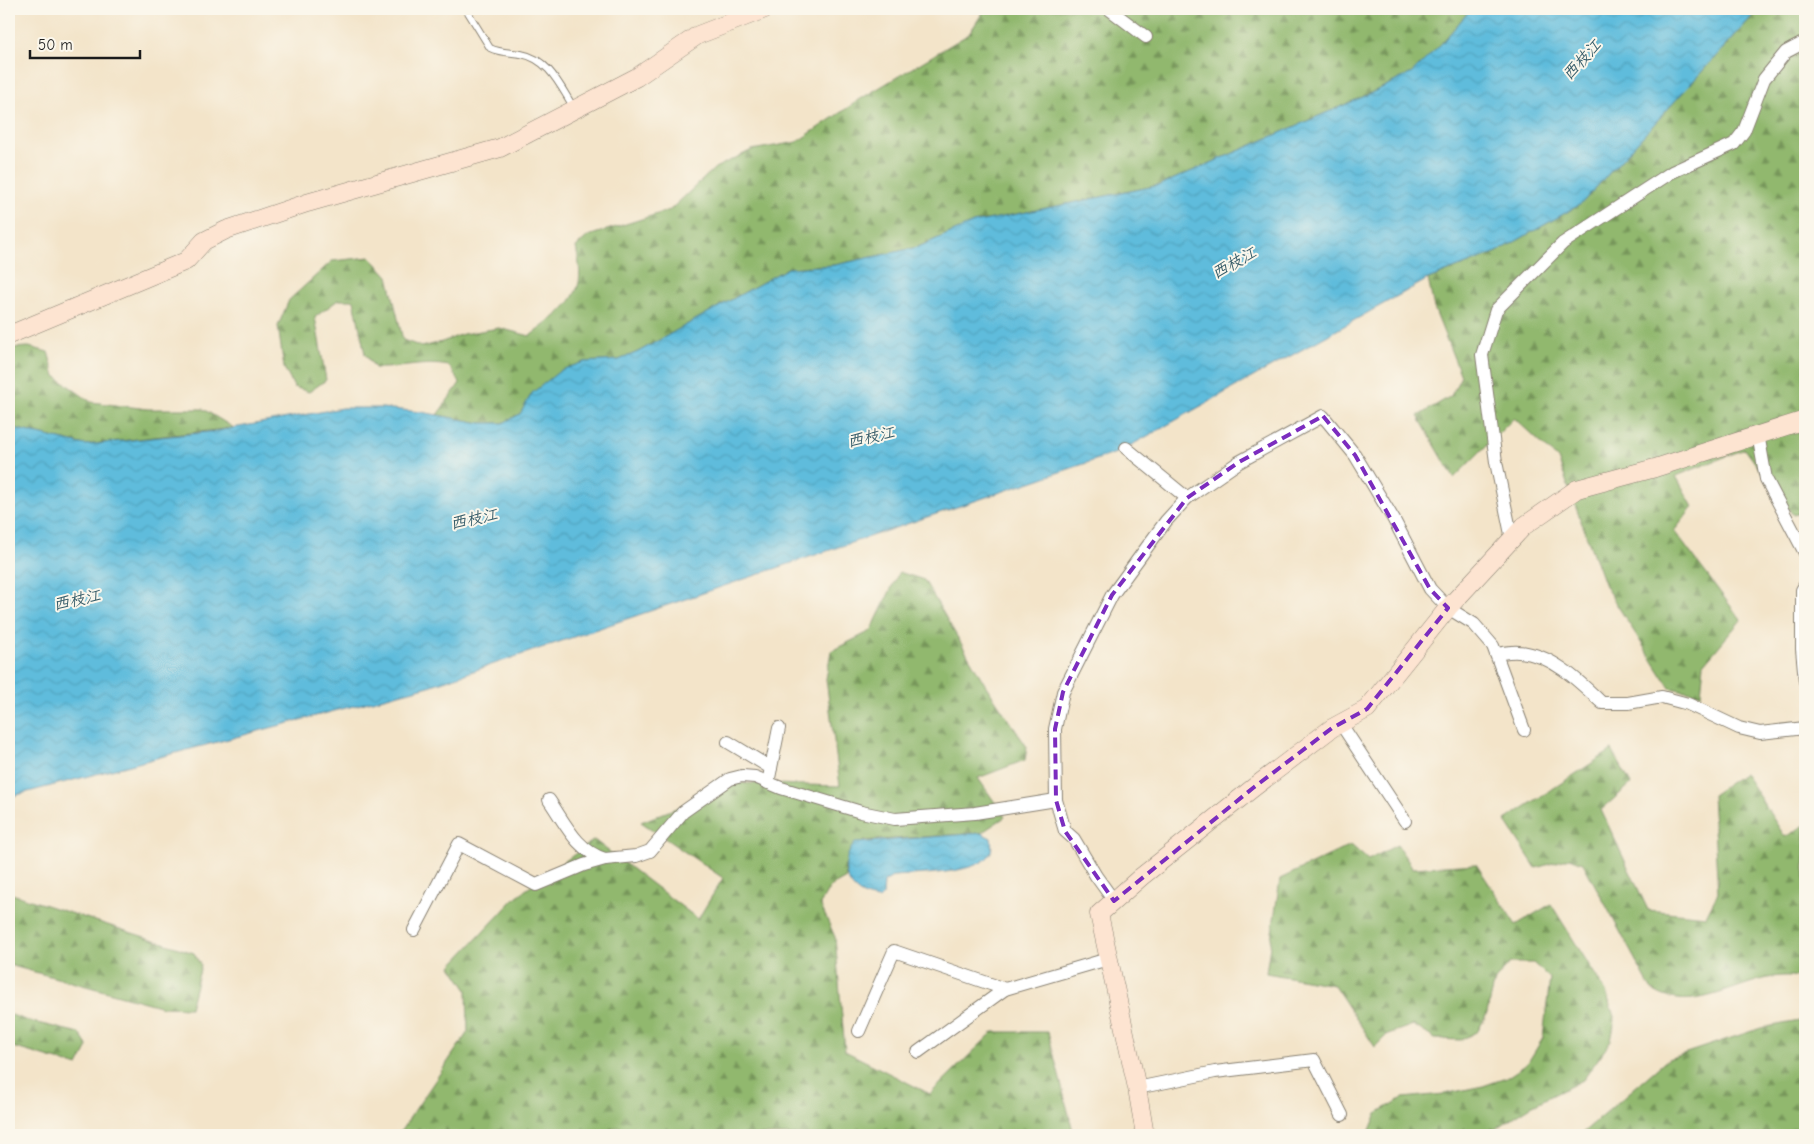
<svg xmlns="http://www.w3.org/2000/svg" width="1814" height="1144" viewBox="0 0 1814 1144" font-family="'Comic Neue','LXGW WenKai TC',sans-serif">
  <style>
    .forest { fill: url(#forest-firs); stroke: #566a45 }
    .water { fill: url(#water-waves); stroke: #3d6c7c }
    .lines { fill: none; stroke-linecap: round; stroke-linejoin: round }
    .lane-casing { stroke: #888072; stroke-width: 8 }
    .street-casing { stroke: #888072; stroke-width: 14 }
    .secondary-casing { stroke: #888072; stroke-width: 19 }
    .lane { stroke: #fff; stroke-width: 6 }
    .street { stroke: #fff; stroke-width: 12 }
    .secondary { stroke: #fde4d1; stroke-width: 18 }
    .marked { fill: none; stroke: #7b2cbf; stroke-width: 4; stroke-dasharray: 10 6; stroke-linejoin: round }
    .labels { text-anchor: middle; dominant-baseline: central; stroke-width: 4; stroke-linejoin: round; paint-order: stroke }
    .water-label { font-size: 16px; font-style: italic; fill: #365c69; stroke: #fbf7ec }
  </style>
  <defs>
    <pattern id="forest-firs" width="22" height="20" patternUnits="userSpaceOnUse" patternTransform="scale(1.25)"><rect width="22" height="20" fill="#91b86e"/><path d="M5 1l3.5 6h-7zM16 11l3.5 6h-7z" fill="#76955a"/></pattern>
    <pattern id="water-waves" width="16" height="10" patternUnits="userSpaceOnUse" patternTransform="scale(1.25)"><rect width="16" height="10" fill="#5ebcdc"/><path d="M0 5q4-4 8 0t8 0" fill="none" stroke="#51a1bc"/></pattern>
  </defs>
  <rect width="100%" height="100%" fill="#fbf7ec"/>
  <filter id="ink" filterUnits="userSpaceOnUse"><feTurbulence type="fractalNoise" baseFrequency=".02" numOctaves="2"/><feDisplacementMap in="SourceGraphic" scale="10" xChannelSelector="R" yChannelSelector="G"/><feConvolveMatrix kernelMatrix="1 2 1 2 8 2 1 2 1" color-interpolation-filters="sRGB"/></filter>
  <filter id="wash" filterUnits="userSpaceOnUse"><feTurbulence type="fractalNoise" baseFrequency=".0096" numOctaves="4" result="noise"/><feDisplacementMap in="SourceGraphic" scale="20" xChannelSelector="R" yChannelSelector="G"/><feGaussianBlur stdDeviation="1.12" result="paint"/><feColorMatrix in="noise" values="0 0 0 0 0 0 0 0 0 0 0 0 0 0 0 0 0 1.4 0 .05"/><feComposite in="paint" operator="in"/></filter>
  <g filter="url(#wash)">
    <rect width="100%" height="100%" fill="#f3e4c9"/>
    <!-- forest -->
    <g class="forest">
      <path d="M985,9H1471L1440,45L1412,73L1365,96L1160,185L973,223L918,247L835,265L788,268L638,352L619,360L584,362L532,393L520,415L503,423H481L437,415L460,383L449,366C424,361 400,369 375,368L365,354L354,300H338L315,317L326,380L309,392L294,387L284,368L278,326L289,300L332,261L370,257L388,276L403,340L422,347L442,342L463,334L499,328L530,336C546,323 571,308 578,286C582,274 578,259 576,247L588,236L670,210L715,168L752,150L797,142L862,98L969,34Z"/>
      <polygon points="1759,9 1805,9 1805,512 1793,515 1745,449 1676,476 1693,507 1674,531 1741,620 1704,664 1701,694 1670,688 1605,586 1558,459 1514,418 1454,478 1418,416 1451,396 1461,376 1434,308 1428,279 1497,252 1581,204"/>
      <polygon points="29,347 48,352 55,376 91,402 148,409 203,409 234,428 85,445 9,427 9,348"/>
      <polygon points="899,572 924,580 986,686 1027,747 1025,760 978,778 1005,817 981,833 864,841 845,866 846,878 830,887 820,904 835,937 845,1051 930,1094 993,1032 1048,1032 1074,1135 631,1135 619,1127 592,1135 507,1135 498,1130 500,1135 398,1135 468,1032 467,990 451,966 516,897 594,840 698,919 723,878 641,822 739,783 840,786 826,679 831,651 871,631"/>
      <path d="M1612,750L1631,784L1601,810L1648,910L1706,916L1718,893L1712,795L1744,773L1785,837L1805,825V979C1757,962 1699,1023 1651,989L1583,863L1570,858L1536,868L1505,820Z"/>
      <polygon points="1351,845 1368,860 1397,845 1413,868 1476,864 1516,925 1551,904 1606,992 1615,1020 1611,1041 1583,1080 1531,1106 1486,1135 1368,1135 1377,1113 1403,1098 1444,1094 1483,1086 1506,1078 1527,1064 1543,1038 1550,978 1533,963 1510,963 1495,980 1487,1013 1478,1031 1461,1040 1435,1039 1413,1025 1388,1034 1375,1047 1334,985 1266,973 1280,879"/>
      <polygon points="9,893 194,953 201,966 190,1008 163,1007 9,965"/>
      <polygon points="9,1014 25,1020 79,1033 88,1047 78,1066 9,1046"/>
      <polygon points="1805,1020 1805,1135 1580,1135 1668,1059 1761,1028"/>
    </g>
    <!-- water -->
    <g class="water">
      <polygon points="1471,9 1759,9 1581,204 1497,252 1428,279 1119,452 429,686 9,797 9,427 85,445 217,431 342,408 382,408 421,412 481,423 503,423 520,414 532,393 561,370 584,362 619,360 638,352 788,268 835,265 918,247 973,223 1160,185 1365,96 1412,73 1440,45"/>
      <path d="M981,833L991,838C992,846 993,853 986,859C968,874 918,874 894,876L884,882L883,895L879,899C847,897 836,866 855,843Z"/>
    </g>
  </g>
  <g filter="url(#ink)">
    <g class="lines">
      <!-- lane casing -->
      <g class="lane-casing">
        <path id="lane" d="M466,9L490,48C500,53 510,52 521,54C549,59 560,86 574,108"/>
      </g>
      <!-- street casing -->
      <g class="street-casing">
        <g id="street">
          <polyline points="1109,9 1146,37"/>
          <polyline points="1758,434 1766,479 1805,553"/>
          <polyline points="1126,448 1187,498"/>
          <polyline points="1512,539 1496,462 1482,355 1496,310 1563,243 1672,172 1734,144 1744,131 1764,79 1786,52 1805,42"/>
          <polyline points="1805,585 1802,590 1802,649 1805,681"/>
          <path d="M1496,654C1503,653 1512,651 1519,652C1552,654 1580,682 1602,703H1628L1662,697L1688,704L1739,728L1760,733L1805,728"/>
          <polyline points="1341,724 1405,821"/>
          <polyline points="728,742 771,768"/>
          <polyline points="768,783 779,728"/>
          <path d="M549,800C565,823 577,851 605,859"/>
          <polyline points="1114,901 1096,876 1074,839 1065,831 1056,800 1055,729 1063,692 1112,595 1166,521 1187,498 1239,462 1323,416 1355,455 1394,520 1430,589 1448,608 1474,624 1493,646 1524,730"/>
          <polyline points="414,930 459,844 536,885 584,865 605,859 636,856 650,851 683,812 730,779 742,776 755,777 781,788 861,812 895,819 975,813 1056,800"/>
          <polyline points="859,1031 894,951 1005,989"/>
          <polyline points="918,1052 1005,989 1108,959"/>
          <polyline points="1137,1088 1215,1072 1314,1060 1342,1115"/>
        </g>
      </g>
      <!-- secondary casing -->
      <g class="secondary-casing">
        <g id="secondary">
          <polyline points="9,335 186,261 204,241 226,230 307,203 500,148 637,77 698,35 765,9"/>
          <polyline points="1145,1135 1137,1088 1099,914 1141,877 1253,788 1332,728 1367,709 1448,608 1524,526 1577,489 1655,468 1805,420"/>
        </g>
      </g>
      <!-- lane -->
      <use href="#lane" class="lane"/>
      <!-- street -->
      <use href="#street" class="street"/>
      <!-- secondary -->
      <use href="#secondary" class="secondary"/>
    </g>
  </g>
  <!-- marked area -->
  <path class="marked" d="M1323,416L1355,455L1430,589L1448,608L1367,709L1332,728L1253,788L1114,901L1065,831L1056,800L1055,729L1063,692L1112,595L1187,498L1239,462Z"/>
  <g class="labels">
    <!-- water labels -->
    <g class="water-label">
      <text transform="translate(1582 60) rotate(-47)">西枝江</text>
      <text transform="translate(1234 263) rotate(-29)">西枝江</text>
      <text transform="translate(871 437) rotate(-12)">西枝江</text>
      <text transform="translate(474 519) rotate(-12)">西枝江</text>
      <text transform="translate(77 600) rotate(-12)">西枝江</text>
    </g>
  </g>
  <!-- margin -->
  <rect width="1814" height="1144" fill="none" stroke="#fbf7ec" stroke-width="30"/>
  <!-- scale -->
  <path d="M30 50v8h110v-8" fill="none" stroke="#1c1c1c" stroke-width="2.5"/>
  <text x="38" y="50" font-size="15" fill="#1c1c1c" stroke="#fbf7ec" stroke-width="4" paint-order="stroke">50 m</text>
</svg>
